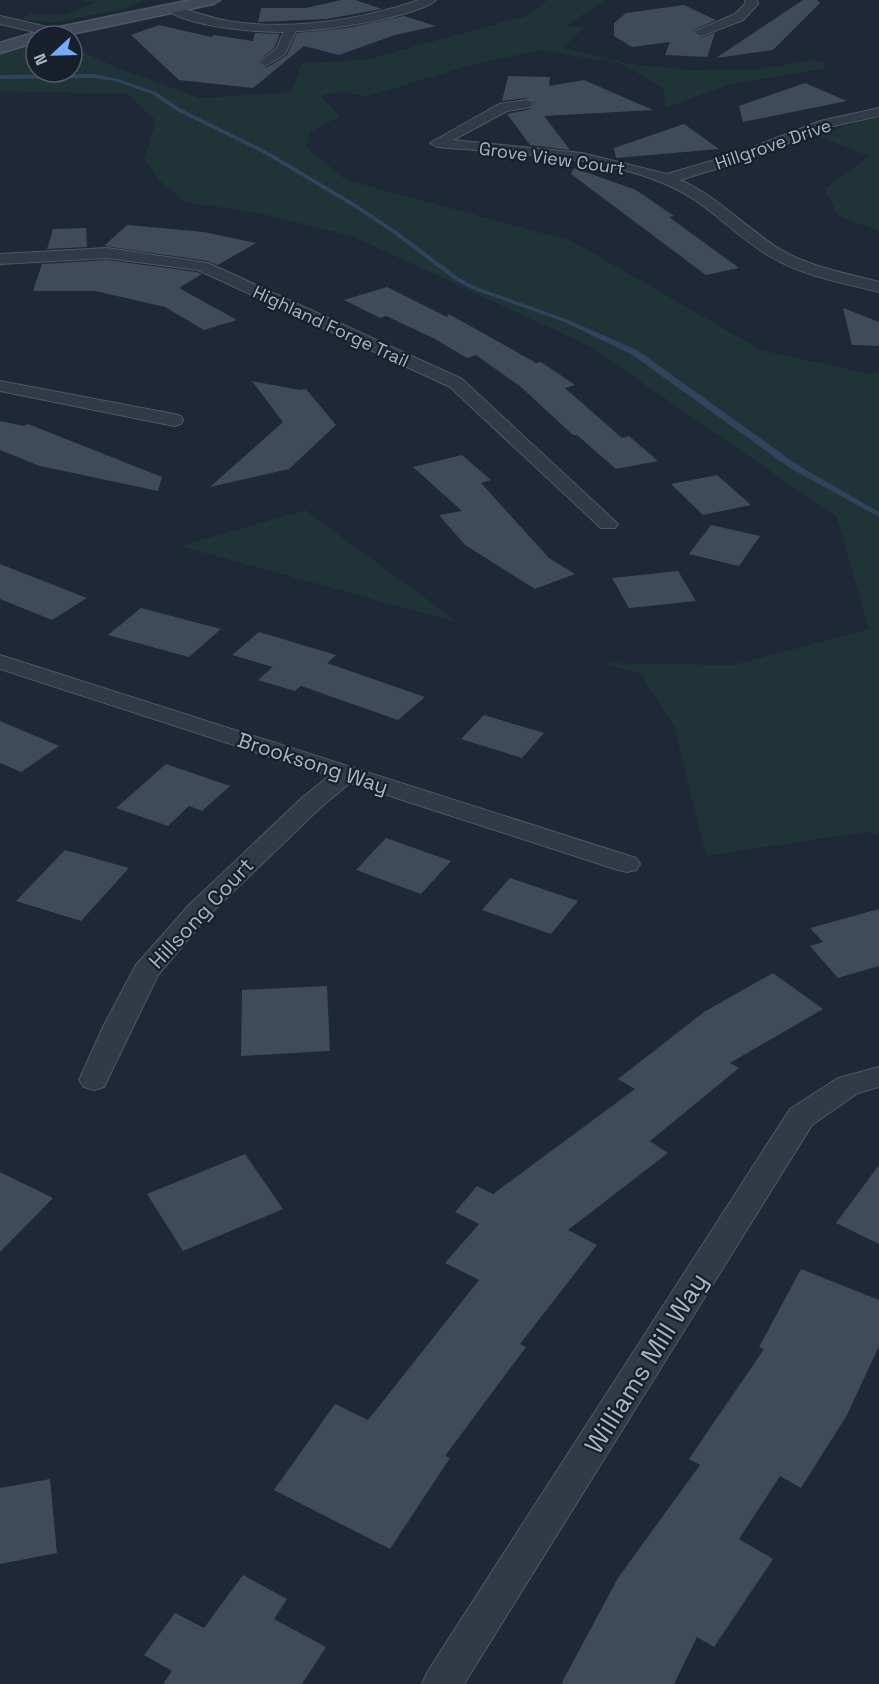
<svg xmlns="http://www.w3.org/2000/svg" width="879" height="1684" viewBox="0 0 879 1684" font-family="'Space Grotesk',sans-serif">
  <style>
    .green { fill: #203437 }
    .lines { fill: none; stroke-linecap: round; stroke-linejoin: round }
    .stream { fill: #30445e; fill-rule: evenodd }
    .building { fill: #3f4b5b }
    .street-casing { stroke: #4f5865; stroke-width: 2 }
    .secondary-casing { stroke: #4f5865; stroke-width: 3 }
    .street { fill: #323a47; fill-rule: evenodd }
    .secondary { fill: #3f495a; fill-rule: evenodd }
    .labels { text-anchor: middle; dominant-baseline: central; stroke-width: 4.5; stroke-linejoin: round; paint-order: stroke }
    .far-street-label { font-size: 18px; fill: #abb5c4; stroke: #171f2b }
    .street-label { font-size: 21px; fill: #abb5c4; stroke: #171f2b }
    .near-street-label { font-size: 26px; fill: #abb5c4; stroke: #171f2b }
  </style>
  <rect width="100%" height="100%" fill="#1e2836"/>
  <!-- green -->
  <g class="green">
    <polygon points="78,0 146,0 125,8 55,23 21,19 31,14 64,15 96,2"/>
    <polygon points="547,0 605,0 567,25 583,28 563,48 631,64 692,70 761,69 814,60 823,62 826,68 730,84 666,108 663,89 623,64 540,50 472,65 365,97 341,91 321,96 340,116 310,132 306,147 346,180 572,241 761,350 870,374 879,372 879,835 866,832 706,856 674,726 641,674 602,663 734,665 869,629 837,517 589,346 352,236 263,214 185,202 161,182 144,160 156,121 127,94 0,91 0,54 36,42 36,72 72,72 72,47 113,66 199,98 292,92 302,63 365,60 526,16"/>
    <polygon points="879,118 879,231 838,216 825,189 869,156 817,136 857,122"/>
    <polygon points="305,510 459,623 180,546"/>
  </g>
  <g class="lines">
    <!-- stream -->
    <polygon class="stream" points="93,74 118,79 156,92 181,109 267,151 356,204 398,232 459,278 476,287 566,319 637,350 796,464 879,512 879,517 790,468 631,354 562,321 472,289 455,280 394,234 352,206 263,153 177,111 152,94 115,81 93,78 0,79 0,75"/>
  </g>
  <!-- building -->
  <g class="building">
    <polygon points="341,0 355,0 382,9 327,19 258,22 261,8 306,8"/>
    <polygon points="803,0 817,0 820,3 773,50 716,58"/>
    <polygon points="684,5 716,20 692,31 701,38 715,33 707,57 665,55 670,42 632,47 614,36 614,23 626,13"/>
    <polygon points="404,16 436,26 395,35 339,55 304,46 253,88 179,80 131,35 159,25 211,37 214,35 253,41 255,33 280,34 274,48 257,62 266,68 287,55 297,33 347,28"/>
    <polygon points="508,76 550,77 549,86 584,80 653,110 544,116 570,150 530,145 507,114 531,109 535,103 526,98 502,101"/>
    <polygon points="805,83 847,101 743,122 739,106"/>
    <polygon points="684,124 719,149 616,158 614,148"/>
    <polygon points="574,168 636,190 674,216 669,217 739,268 706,275 571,174"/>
    <polygon points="127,225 204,232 256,243 218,265 208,261 104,246"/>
    <polygon points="86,228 87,247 47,249 53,229"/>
    <polygon points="107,260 197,272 202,274 179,288 237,320 204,330 165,307 95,291 33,291 42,264"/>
    <polygon points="387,287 447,317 449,314 536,363 541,362 575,385 565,388 622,438 629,436 658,461 616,469 577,435 573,435 521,387 476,355 467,358 433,338 386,316 380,318 344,300"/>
    <polygon points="843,308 879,322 879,346 852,345"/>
    <polygon points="252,381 300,390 306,389 336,425 289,469 210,487 283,422"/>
    <polygon points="0,421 24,426 28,424 162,477 158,491 40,466 0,450"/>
    <polygon points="462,455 491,480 481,483 549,558 575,574 535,589 465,545 439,515 462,511 413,467"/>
    <polygon points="717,475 751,505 703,515 671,484"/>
    <polygon points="711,525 760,536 739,566 689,554"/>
    <polygon points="0,564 87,598 52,620 0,599"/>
    <polygon points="678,571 696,601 629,608 612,578"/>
    <polygon points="141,608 221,629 189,657 108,635"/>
    <polygon points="259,632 336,655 327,663 425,697 398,720 301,686 295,691 258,680 273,667 232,655"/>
    <polygon points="484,715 544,733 522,758 461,739"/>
    <polygon points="0,721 59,746 21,772 0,763"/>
    <polygon points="166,764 230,786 202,811 189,806 168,826 116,808"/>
    <polygon points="386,838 451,861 421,894 356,870"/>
    <polygon points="65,850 129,868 81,921 16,901"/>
    <polygon points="510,878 578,901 551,934 482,910"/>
    <polygon points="879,909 879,966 838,978 810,946 823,942 810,928"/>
    <polygon points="773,973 823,1009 730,1063 739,1068 650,1141 668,1153 568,1230 597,1245 520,1344 526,1347 445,1456 450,1458 390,1549 274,1490 335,1404 368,1420 479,1280 445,1263 479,1224 455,1212 477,1186 493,1194 635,1089 618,1079 704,1012"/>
    <polygon points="327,986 330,1051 241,1056 242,990"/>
    <polygon points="245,1154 283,1209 183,1251 147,1194"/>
    <polygon points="879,1165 879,1244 836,1223"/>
    <polygon points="0,1172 53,1198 0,1252"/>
    <polygon points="801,1269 879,1300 879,1346 847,1415 801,1488 780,1476 739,1539 773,1559 714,1647 697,1637 674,1684 561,1684 618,1578 700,1465 689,1459 764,1349 759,1347"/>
    <polygon points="50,1479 57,1553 0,1564 0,1488"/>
    <polygon points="243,1575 287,1599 274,1619 326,1647 302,1684 163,1684 172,1671 144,1655 175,1613 204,1628"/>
  </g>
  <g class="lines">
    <!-- street casing -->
    <g class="street-casing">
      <g id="street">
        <path d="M419,0H436C417,17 323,31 296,31L285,54L265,66L259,62L276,49L284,32C257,32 186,27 166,9L172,5C193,11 212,19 234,22C296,30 360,20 419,0Z"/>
        <polygon points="745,0 757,0 758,4 743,20 704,35 700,36 694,32 735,14 746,3"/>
        <polygon points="0,16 56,29 58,32 52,36 0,24"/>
        <path d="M526,100L531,101L533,104L531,107L507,111L453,140L582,153L667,174L738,153L820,121L879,108V116L829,127L748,159L680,180C717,196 745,227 778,248C808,267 846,273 879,282V292C843,283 803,276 771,257C736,237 710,205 674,188C602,154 515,154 437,147L430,143L499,104Z"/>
        <polygon points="107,248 208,263 462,379 618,524 615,528 601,528 450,387 198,270 107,258 0,264 0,254"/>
        <polygon points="0,381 174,414 181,416 183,420 181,424 174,426 0,391"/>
        <polygon points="0,655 636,858 640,864 636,870 627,872 618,870 350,783 321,807 207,917 158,975 104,1087 94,1090 84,1087 79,1080 104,1025 136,965 189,905 303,797 329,776 0,669"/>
        <polygon points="879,1067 879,1087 858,1093 812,1125 464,1684 422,1684 428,1671 790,1109 838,1078"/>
      </g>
    </g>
    <!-- secondary casing -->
    <g class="secondary-casing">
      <polygon id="secondary" points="191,0 220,0 213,4 62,36 36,36 36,42 0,53 0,43 40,31"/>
    </g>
    <!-- street -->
    <use href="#street" class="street"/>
    <!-- secondary -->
    <use href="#secondary" class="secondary"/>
  </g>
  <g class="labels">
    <!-- far-street labels -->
    <g class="far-street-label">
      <text transform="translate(773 144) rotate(-19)">Hillgrove Drive</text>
      <text transform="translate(552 158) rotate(8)">Grove View Court</text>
      <text transform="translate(331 326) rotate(25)">Highland Forge Trail</text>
    </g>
    <!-- street labels -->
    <g class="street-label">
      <text transform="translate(313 763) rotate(18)">Brooksong Way</text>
      <text transform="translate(201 913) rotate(-47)">Hillsong Court</text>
    </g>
    <!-- near-street labels -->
    <g class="near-street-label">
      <text transform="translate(646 1363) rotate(-58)">Williams Mill Way</text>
    </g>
  </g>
  <!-- north arrow -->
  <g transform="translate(54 54) rotate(248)"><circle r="28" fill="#171f2b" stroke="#525b68" stroke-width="1.5"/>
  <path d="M0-4.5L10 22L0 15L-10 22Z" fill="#79abfc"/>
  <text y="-9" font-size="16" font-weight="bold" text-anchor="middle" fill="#abb5c4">N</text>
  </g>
</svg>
